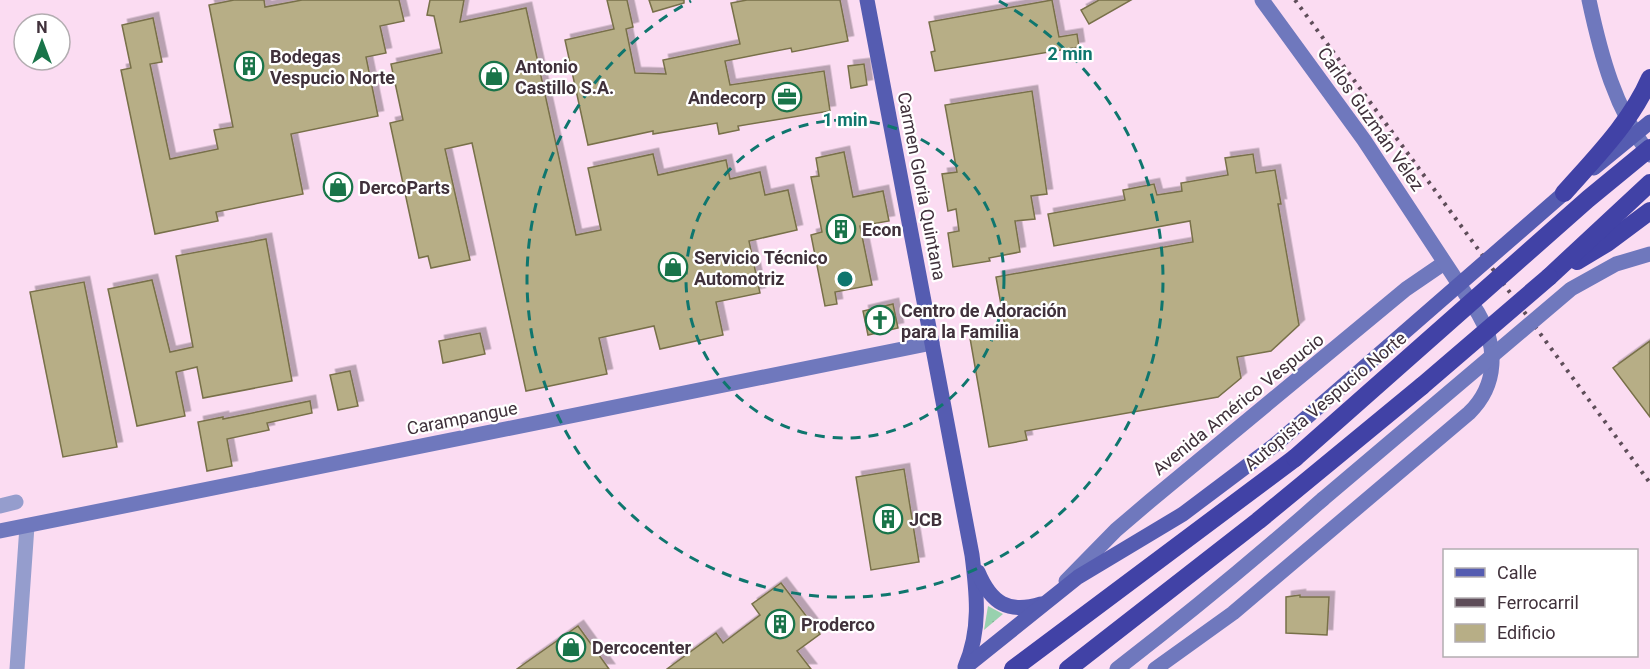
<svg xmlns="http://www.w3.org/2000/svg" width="1650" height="669" viewBox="0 0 1650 669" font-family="Roboto,sans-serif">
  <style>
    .grass { fill: url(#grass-tufts) }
    .building { fill: #b7ae86; stroke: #787049; stroke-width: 1.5; filter: url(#shadow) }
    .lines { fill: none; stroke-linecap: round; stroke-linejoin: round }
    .street { stroke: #959dcd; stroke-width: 15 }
    .secondary { stroke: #6f78bd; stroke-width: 15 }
    .primary { stroke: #555cb1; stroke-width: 15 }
    .highway { stroke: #4142a6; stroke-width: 18 }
    .rail { stroke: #5e4d59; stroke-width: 4; stroke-dasharray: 3 6; stroke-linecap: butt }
    .secondary-bridge { stroke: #6f78bd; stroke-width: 15 }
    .primary-bridge { stroke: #555cb1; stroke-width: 15 }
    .highway-bridge { stroke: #4142a6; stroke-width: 18 }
    .ring { fill: none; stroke: #0f766e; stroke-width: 3; stroke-dasharray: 10 8 }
    .labels { text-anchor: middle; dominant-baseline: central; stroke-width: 4.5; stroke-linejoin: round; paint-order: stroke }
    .poi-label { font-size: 18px; font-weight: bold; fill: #40313b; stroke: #fff; text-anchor: start }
    .street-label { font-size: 18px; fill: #40313b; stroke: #fff }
    .centre { fill: #0f766e; stroke: #fff; stroke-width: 3 }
    .ring-label { font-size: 18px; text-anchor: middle; font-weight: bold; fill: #0f766e; stroke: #fff; stroke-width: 4.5; stroke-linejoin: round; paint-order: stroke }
  </style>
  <defs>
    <pattern id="grass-tufts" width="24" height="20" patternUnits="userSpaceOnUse" patternTransform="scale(1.5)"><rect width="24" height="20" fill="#98d1ae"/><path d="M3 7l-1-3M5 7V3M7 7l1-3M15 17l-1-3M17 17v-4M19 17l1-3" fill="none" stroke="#7daa8f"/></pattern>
    <filter id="shadow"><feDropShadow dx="5.5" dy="-5.5" stdDeviation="0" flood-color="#0004"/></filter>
  </defs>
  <rect width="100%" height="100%" fill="#fbdcf2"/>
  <!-- grass -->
  <polygon class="grass" points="988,606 1003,614 984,630"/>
  <!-- building -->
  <g class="building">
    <polygon points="234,0 264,0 265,7 302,0 399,0 404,21 380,26 386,53 366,57 378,116 291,134 303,194 216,212 218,221 155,234 121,70 131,68 122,25 153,18 162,62 150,64 170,159 218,149 214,130 233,127 209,5"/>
    <polygon points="430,0 464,0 460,22 526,8 576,235 601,230 588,168 653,154 658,175 726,160 730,179 760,172 765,195 788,190 797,230 749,241 760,293 716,302 723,335 660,349 654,326 599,338 607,374 526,391 472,143 445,149 470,260 431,268 428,256 419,258 390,123 403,120 391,64 442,53 434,16 427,15"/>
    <polygon points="607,0 627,0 633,27 626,29 635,73 666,74 663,60 740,44 731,3 747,0 840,0 848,41 792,52 791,48 725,61 730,85 824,71 830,111 738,126 739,130 719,134 717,123 653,134 653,131 588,145 565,40 614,29"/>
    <polygon points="649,0 684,0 684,3 653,12"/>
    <polygon points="1052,0 1059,37 1077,34 1079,47 935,71 931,52 935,51 929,22"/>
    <polygon points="1099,0 1131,0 1089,24 1081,10"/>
    <polygon points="864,64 867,85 851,88 848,66"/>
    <polygon points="1032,91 1047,194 1031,196 1035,219 1015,221 1020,252 989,258 990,261 953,267 948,233 959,231 956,209 948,211 942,174 957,172 945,105"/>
    <polygon points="844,152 853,197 883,191 889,221 860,226 872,285 835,292 837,304 825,306 811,235 822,232 811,177 819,176 816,158"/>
    <polygon points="1253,154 1256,173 1275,170 1281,204 1278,204 1299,325 1271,351 1237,357 1241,378 1218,397 1025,431 1027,440 989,447 970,338 1006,332 996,277 1193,242 1190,221 1054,246 1048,214 1125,200 1123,190 1154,184 1157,195 1182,191 1181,183 1228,175 1225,158"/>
    <polygon points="266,239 292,381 203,398 197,367 176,372 185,416 137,426 108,289 152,280 170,352 193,347 176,256"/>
    <polygon points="84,282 117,447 63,457 30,292"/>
    <polygon points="893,304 898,328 868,335 863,311"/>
    <polygon points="480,333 485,354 443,363 439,341"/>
    <polygon points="1650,341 1650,417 1613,368"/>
    <polygon points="350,371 358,406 338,410 330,375"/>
    <polygon points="310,401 312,413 267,423 269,430 227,439 232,466 207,471 198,422 223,417 223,419"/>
    <polygon points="904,469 919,562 871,570 856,477"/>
    <polygon points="781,583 820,634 797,651 811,669 667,669 716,633 723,643 760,615 752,604"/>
    <polygon points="1300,595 1300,597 1329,597 1327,635 1286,633 1286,597"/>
    <polygon points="578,626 609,669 517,669"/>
  </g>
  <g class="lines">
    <!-- street -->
    <g class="street">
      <polyline points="0,506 16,502"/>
      <polyline points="17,669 27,526"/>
    </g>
    <!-- secondary -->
    <g class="secondary">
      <path d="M1589,0C1601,56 1615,109 1650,155"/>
      <polyline points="0,531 932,343"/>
      <polyline points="1066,581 1116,530 1150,501 1406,289 1444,263"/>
      <path d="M1117,669C1187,615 1256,558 1323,499"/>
      <path d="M1155,669L1233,613L1469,413C1498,385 1498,346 1478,313L1364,140L1262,0"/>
    </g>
    <!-- primary -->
    <g class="primary">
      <path d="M867,0L972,555C977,594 981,630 965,667"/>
      <path d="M978,572C991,603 1008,614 1041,604"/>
      <polyline points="967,666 1078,577 1183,514 1276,444"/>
    </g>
    <!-- highway -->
    <g class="highway">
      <polyline points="1577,261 1607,243 1650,211"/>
      <polyline points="1549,277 1650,183"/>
      <polyline points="1013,669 1295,458"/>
      <polyline points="1068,669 1258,521 1422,386"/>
    </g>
    <!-- rail -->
    <polyline class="rail" points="1295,0 1650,483"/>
    <!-- secondary-bridge -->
    <polyline class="secondary-bridge" points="1323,499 1571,289 1616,264 1650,254"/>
    <!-- primary-bridge -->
    <g class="primary-bridge">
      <polyline points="1594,168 1650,122"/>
      <polyline points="1276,444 1571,187"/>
    </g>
    <!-- highway-bridge -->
    <g class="highway-bridge">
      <path d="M1564,193C1595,158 1631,122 1650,78"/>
      <polyline points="1422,386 1549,277"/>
      <polyline points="1295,458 1588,199 1650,148"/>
    </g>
  </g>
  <!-- distance rings -->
  <g class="ring">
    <circle cx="845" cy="279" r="159"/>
    <path d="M999 1A318 318 0 1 1 691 1"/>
  </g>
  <!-- icons -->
  <defs>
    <g id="building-ring" transform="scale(1.5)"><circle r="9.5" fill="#fff" stroke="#197449" stroke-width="1.5"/><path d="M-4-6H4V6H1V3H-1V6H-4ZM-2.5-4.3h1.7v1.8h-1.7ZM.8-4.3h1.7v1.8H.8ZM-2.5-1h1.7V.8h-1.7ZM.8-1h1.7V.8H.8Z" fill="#197449"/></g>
    <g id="shop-ring" transform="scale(1.5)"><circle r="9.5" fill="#fff" stroke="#197449" stroke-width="1.5"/><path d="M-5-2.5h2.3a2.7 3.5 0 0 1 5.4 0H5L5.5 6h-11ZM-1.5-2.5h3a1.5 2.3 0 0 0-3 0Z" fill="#197449"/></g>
    <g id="office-ring" transform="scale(1.5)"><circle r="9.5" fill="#fff" stroke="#197449" stroke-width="1.5"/><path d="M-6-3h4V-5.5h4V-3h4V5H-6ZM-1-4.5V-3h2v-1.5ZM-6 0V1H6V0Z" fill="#197449"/></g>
    <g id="church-ring" transform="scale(1.5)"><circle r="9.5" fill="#fff" stroke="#197449" stroke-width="1.5"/><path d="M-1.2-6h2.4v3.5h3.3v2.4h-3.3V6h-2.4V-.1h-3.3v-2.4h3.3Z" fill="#197449"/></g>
  </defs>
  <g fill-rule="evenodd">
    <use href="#building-ring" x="249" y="66"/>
    <use href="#shop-ring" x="494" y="76"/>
    <use href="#office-ring" x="787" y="97"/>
    <use href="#shop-ring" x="338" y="187"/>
    <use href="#building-ring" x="841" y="229"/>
    <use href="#shop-ring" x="673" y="267"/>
    <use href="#church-ring" x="880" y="320"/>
    <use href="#building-ring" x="888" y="519"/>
    <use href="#building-ring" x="780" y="624"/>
    <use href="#shop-ring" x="571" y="647"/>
  </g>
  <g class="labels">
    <!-- poi labels -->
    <g class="poi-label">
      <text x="270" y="56">Bodegas<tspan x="270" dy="21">Vespucio Norte</tspan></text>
      <text x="515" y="66">Antonio<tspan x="515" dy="21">Castillo S.A.</tspan></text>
      <text x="766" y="97" text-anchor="end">Andecorp</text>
      <text x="359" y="187">DercoParts</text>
      <text x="862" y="229">Econ</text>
      <text x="694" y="257">Servicio Técnico<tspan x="694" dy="21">Automotriz</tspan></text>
      <text x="901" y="310">Centro de Adoración<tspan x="901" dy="21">para la Familia</tspan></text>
      <text x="909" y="519">JCB</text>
      <text x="801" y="624">Proderco</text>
      <text x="592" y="647">Dercocenter</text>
    </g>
    <!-- street labels -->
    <g class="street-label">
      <text transform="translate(1371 119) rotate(55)">Carlos Guzmán Vélez</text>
      <text transform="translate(922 186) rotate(79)">Carmen Gloria Quintana</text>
      <text transform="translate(1325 401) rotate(-40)">Autopista Vespucio Norte</text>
      <text transform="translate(1238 404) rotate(-39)">Avenida Américo Vespucio</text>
      <text transform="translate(462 418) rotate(-11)">Carampangue</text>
    </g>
  </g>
  <circle cx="845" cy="279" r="9" class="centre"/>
  <g class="ring-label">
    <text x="1070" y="60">2 min</text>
    <text x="845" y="126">1 min</text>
  </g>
  <!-- legend -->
  <rect x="1443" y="549" width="195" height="108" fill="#ffffff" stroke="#b3adb1" stroke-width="1.5"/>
  <rect x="1455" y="568" width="30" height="9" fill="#555cb1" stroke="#b3adb1" stroke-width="1.5"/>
  <text x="1497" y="579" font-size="18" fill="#40313b">Calle</text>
  <rect x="1455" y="598" width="30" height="9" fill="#5e4d59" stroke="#b3adb1" stroke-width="1.5"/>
  <text x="1497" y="609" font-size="18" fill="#40313b">Ferrocarril</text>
  <rect x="1455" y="624" width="30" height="18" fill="#b7ae86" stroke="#b3adb1" stroke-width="1.5"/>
  <text x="1497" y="639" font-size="18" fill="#40313b">Edificio</text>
  <!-- north arrow -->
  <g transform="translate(42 42)"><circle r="28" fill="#ffffff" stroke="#b3adb1" stroke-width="1.5"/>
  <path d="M0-4.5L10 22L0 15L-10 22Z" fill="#197449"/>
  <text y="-9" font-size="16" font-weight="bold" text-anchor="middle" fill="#40313b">N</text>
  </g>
</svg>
